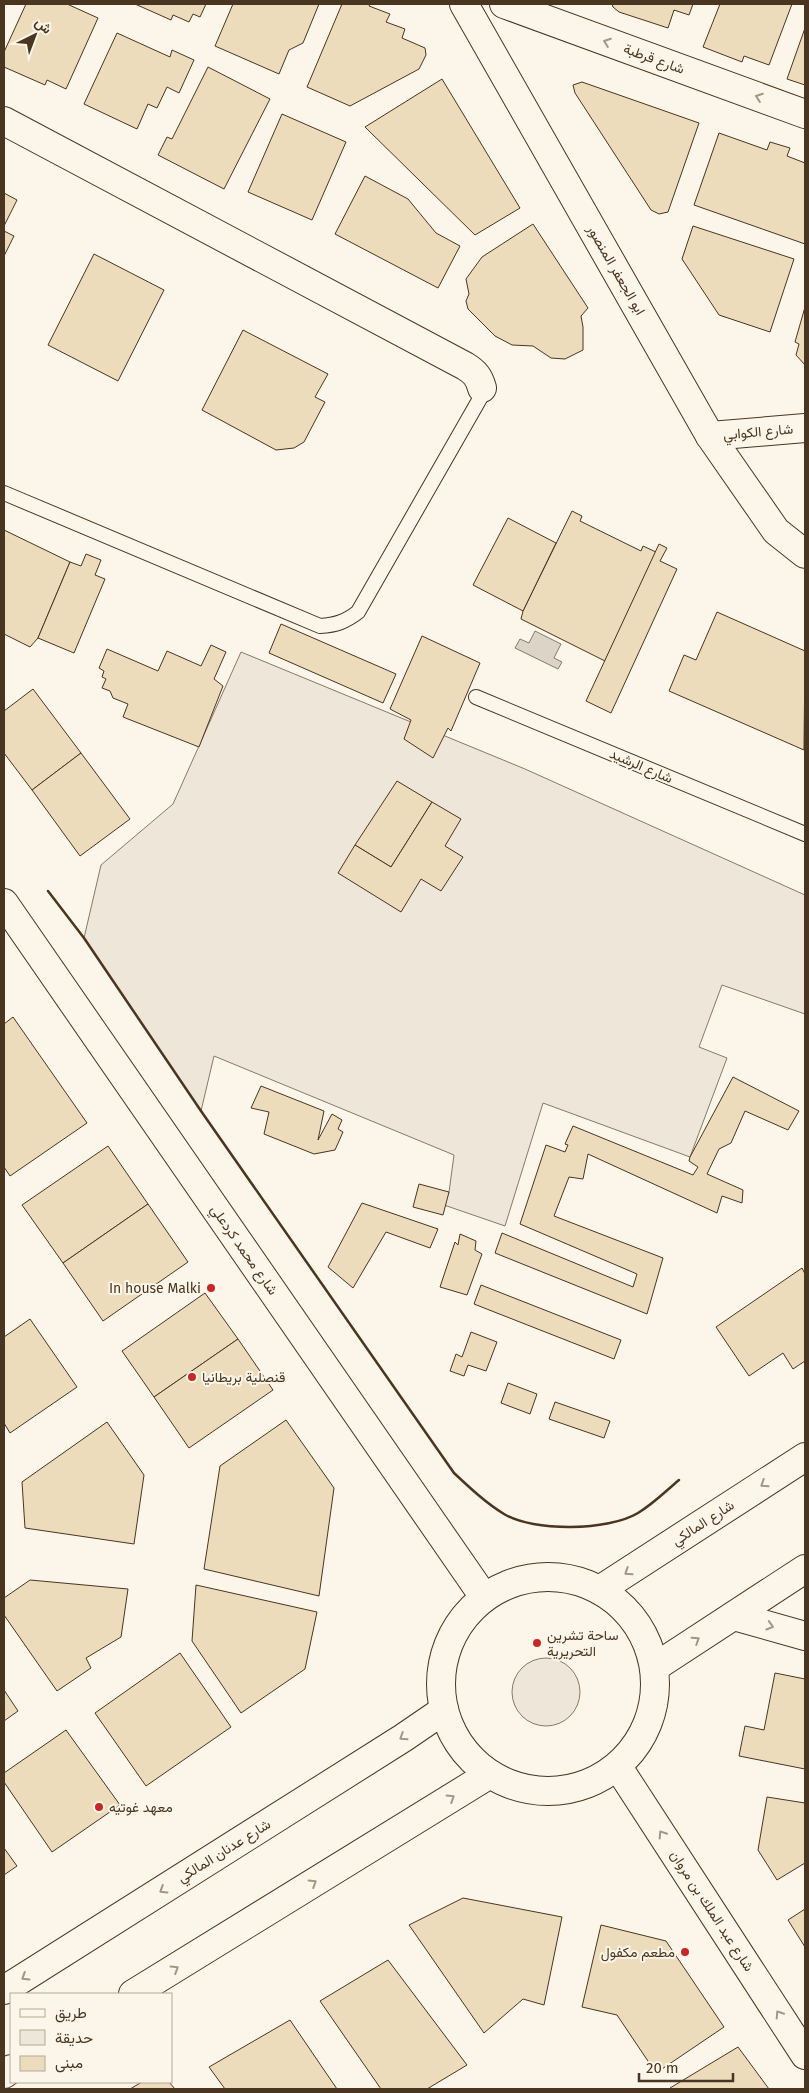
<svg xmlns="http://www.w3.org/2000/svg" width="809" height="2093" viewBox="0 0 809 2093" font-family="'Fira Sans',Vazirmatn,sans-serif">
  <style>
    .green { fill: #ede6d9; stroke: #887966 }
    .water { fill: #dcd4c6; stroke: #887966 }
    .building { fill: #ecdcbc; stroke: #4a3520 }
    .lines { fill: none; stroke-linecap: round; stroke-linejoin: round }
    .service-casing { stroke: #4a3520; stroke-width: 16 }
    .minor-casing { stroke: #4a3520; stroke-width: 30 }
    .tertiary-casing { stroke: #4a3520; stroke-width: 30 }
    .secondary-casing { stroke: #4a3520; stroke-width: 30 }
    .service { stroke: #fbf6e9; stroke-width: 14 }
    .minor { stroke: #fbf6e9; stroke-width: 28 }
    .tertiary { stroke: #fbf6e9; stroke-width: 28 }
    .secondary { stroke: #fbf6e9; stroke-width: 28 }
    .wall { stroke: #4a3520; stroke-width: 2.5 }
    .oneway { stroke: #a29684 }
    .poi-dot { fill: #c62828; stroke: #fbf6e9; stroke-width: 2 }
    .labels { text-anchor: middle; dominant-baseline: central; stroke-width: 4; stroke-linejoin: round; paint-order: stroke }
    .street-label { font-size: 14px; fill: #4a3520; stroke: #fbf6e9 }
    .poi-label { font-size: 14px; fill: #4a3520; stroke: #fbf6e9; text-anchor: start }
  </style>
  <rect width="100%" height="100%" fill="#fbf6e9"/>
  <!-- green -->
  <g class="green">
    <polygon points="241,652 525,769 805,895 805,1014 722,985 699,1047 727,1058 690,1157 543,1103 505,1226 444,1205 449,1192 454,1155 214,1056 201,1111 84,938 101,865 173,804"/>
    <circle cx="546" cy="1692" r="34"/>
  </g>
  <!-- water -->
  <polygon class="water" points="535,631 561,644 554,658 562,662 558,669 515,648 520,639 529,643"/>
  <!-- building -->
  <g class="building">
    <polygon points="26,4 67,4 98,18 66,89 47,80 45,85 4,67 4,52"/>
    <polygon points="135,4 206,4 200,17 193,14 189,22 173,15 171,20"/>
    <polygon points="233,4 319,4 303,43 289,50 279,74 215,46"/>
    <polygon points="342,4 370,4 369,6 390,14 386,22 405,29 402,38 425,48 426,55 419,69 350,106 307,87"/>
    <polygon points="612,4 693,4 689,15 674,10 668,28 619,12 613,7"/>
    <polygon points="720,4 792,4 769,65 744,56 742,62 703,47"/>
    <polygon points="805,28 805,85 787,79"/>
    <polygon points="117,33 170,57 172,50 194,60 179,93 167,87 157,108 148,104 137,129 84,104"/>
    <polygon points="208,67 270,99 224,189 158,155 167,137 172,139"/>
    <polygon points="442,79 520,208 475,235 365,127"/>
    <polygon points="582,82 699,123 668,212 659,214 651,210 575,93 573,85"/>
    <polygon points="282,114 346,142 312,220 248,192"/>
    <polygon points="719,133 767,150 770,142 790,148 787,156 805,163 805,244 694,205"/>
    <polygon points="365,176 408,199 436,233 460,246 438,288 335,234"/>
    <polygon points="4,193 17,200 4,226"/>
    <polygon points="533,224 588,308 581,316 583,327 583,350 565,359 551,358 533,346 512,345 495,336 468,309 466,301 469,294 466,279 482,257"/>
    <polygon points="693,226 794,259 770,332 719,315 682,259"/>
    <polygon points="4,231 14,236 4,256"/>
    <polygon points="94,254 164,290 118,381 48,345"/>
    <polygon points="805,307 805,365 796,355 799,344 795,342"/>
    <polygon points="243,330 328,374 315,397 325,402 304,442 294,448 276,450 202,410"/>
    <polygon points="572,511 582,516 580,521 641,551 643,546 656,552 605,661 521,619 523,611"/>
    <polygon points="508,518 556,543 523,611 473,585"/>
    <polygon points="4,530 70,562 38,638 30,647 4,634"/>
    <polygon points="659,544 667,548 660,561 677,569 611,713 586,701"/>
    <polygon points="86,554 101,560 95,575 105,579 74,653 38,638 70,562 81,566"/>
    <polygon points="717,612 805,651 804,750 669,691 684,655 696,660"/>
    <polygon points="281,624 396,674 383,703 269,653"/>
    <polygon points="422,636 480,663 451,731 448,728 433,758 404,739 411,720 390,709"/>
    <polygon points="211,645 226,652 214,679 223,686 199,747 123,717 128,704 113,698 110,691 102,688 106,679 102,677 104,671 99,668 107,649 158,671 167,651 201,666"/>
    <polygon points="33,689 81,753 32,790 4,753 4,711"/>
    <polygon points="81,753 130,819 80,856 32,790"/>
    <polygon points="397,781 432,802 391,867 355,845"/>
    <polygon points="432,802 461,819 445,846 463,857 441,891 421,879 401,912 338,873 355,845 391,867"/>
    <polygon points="13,1017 87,1123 10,1176 4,1167 4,1024"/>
    <polygon points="733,1077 799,1111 788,1130 745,1111 731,1143 719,1149 707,1174 743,1190 742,1203 722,1196 717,1213 588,1154 583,1179 569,1177 554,1216 663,1258 647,1314 495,1253 502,1233 633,1287 637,1274 520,1224 546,1145 565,1152 568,1145 565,1144 573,1126 693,1175 698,1167 689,1161 690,1157"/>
    <polygon points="261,1086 324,1111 318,1140 332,1114 342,1120 338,1129 343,1132 335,1150 314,1154 264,1134 269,1112 251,1108"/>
    <polygon points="108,1146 148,1204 63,1263 22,1205"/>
    <polygon points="419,1184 449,1192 443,1215 413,1207"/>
    <polygon points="362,1203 438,1229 430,1248 386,1232 353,1288 328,1267"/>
    <polygon points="148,1204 188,1262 103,1321 63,1263"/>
    <polygon points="460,1234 476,1241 475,1250 482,1254 467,1295 440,1287 455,1242 458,1245"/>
    <polygon points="802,1268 805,1274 805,1361 793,1369 783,1353 749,1376 716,1327"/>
    <polygon points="481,1285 621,1340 614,1359 474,1304"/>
    <polygon points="205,1293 238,1339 154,1397 122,1351"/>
    <polygon points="30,1319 77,1387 10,1433 4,1423 4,1337"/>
    <polygon points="471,1332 497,1342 486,1371 468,1365 464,1376 450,1371 456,1354 462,1357"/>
    <polygon points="238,1339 273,1390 189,1448 154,1397"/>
    <polygon points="508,1383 537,1394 530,1414 501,1403"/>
    <polygon points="555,1402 610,1421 604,1438 549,1419"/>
    <polygon points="286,1420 334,1488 319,1596 204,1569 220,1466"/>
    <polygon points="107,1422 144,1475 134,1544 25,1528 22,1482"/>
    <polygon points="30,1580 128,1589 121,1637 86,1658 91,1668 57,1691 4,1615 4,1598"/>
    <polygon points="196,1585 317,1612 305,1669 241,1713 192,1641"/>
    <polygon points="180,1653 231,1727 146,1786 95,1713"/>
    <polygon points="775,1673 805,1679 805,1769 739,1756 745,1726 764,1730"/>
    <polygon points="4,1690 18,1711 4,1721"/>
    <polygon points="66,1730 120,1805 52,1852 4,1782 4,1773"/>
    <polygon points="767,1797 805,1803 805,1863 777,1880 758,1850"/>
    <polygon points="4,1848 17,1866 4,1875"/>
    <polygon points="463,1898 562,1917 544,2005 523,1999 484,2033 409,1925"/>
    <polygon points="805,1909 805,1947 788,1920"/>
    <polygon points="601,1925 666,1941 724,2027 656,2073 617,2015 582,2007"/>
    <polygon points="388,1960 467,2065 427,2089 381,2089 320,2001"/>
    <polygon points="290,2020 337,2089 225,2089 209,2067"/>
    <polygon points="738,2047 769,2089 671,2089 670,2088"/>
    <polygon points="142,2082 169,2082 175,2089 130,2089"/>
  </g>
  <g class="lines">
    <!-- service casing -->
    <g class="service-casing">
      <g id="service">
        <path d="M4,493L320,626C336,625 345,622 358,612L482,395V388"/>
        <polyline points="476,697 805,834"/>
      </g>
    </g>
    <!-- minor casing -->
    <g class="minor-casing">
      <g id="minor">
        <polyline points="504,4 805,114"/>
        <path d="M4,121L465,366C475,372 479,377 482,388"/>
        <polyline points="710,436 805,428"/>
      </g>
    </g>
    <!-- tertiary casing -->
    <g class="tertiary-casing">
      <g id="tertiary">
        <polyline points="734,1616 805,1636"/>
        <polyline points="618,1767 805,2055"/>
      </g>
    </g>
    <!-- secondary casing -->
    <g class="secondary-casing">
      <g id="secondary">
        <polyline points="464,4 710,436 776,531 805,554"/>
        <polyline points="4,903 484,1597"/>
        <circle cx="548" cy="1684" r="107"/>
        <polyline points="601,1589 805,1457"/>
        <polyline points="655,1667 805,1569"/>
        <polyline points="4,1990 403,1738 444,1710"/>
        <polyline points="133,1994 490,1774"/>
        <polyline points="4,2074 11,2069"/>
      </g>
    </g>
    <!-- service -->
    <use href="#service" class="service"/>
    <!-- minor -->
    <use href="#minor" class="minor"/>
    <!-- tertiary -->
    <use href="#tertiary" class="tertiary"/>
    <!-- secondary -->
    <use href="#secondary" class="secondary"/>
    <!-- wall -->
    <path class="wall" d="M48,891L84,938L201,1111L454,1473C470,1488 486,1503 504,1514C534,1532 608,1531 638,1513C653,1504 666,1491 679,1480"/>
  </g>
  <!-- one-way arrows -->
  <defs><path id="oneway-chevron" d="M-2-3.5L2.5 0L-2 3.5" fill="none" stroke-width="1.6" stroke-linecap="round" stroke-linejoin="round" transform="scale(1.25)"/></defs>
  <g class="oneway">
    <use href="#oneway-chevron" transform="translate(607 42) rotate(-160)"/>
    <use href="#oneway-chevron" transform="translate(759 97) rotate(-160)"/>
    <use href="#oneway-chevron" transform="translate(764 1484) rotate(147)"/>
    <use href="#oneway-chevron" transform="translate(628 1572) rotate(147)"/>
    <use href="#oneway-chevron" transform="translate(770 1626) rotate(16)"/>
    <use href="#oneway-chevron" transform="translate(696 1640) rotate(-33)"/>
    <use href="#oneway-chevron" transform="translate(403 1737) rotate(147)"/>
    <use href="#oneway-chevron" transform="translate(451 1798) rotate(-32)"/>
    <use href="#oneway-chevron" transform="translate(662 1834) rotate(-123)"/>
    <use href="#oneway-chevron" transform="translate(313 1883) rotate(-32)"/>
    <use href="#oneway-chevron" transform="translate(163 1890) rotate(148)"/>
    <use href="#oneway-chevron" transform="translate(175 1969) rotate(-32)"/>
    <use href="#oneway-chevron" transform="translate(25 1977) rotate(148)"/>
    <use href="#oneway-chevron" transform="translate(779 2014) rotate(-123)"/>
  </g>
  <!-- markers -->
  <g class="poi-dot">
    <circle cx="211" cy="1288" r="5"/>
    <circle cx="192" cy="1377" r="5"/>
    <circle cx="537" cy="1643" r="5"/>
    <circle cx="99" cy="1807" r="5"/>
    <circle cx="685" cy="1952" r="5"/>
  </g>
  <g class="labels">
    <!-- street labels -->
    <g class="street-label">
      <text transform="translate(654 59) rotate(20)">شارع قرطبة</text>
      <text transform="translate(616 270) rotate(60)">ابو الجعفر المنصور</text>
      <text transform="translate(758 432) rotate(-5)">شارع الكوابي</text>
      <text transform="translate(641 766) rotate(23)">شارع الرشيد</text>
      <text transform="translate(244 1250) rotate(55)">شارع محمد كردعلي</text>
      <text transform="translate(703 1523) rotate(-33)">شارع المالكي</text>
      <text transform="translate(224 1851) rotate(-32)">شارع عدنان المالكي</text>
      <text transform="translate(712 1911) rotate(57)">شارع عبد الملك بن مروان</text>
    </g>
    <!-- poi labels -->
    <g class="poi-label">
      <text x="201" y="1288" text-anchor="end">In house Malki</text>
      <text x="202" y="1377">قنصلية بريطانيا</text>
      <text x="547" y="1635">ساحة تشرين<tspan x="547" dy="16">التحريرية</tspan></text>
      <text x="109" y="1807">معهد غوتيه</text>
      <text x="675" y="1952" text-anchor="end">مطعم مكفول</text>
    </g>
  </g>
  <!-- border -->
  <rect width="809" height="2093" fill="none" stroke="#4a3520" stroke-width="10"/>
  <!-- legend -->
  <rect x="10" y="1993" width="162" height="90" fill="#fbf6e9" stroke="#b4a999"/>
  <rect x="20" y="2009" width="25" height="8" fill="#fbf6e9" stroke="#b4a999"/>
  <text x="55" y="2018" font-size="15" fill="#4a3520">طريق</text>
  <rect x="20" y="2030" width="25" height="15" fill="#ede6d9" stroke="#b4a999"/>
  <text x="55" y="2043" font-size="15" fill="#4a3520">حديقة</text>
  <rect x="20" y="2056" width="25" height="15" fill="#ecdcbc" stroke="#b4a999"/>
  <text x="55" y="2068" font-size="15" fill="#4a3520">مبنى</text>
  <!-- north arrow -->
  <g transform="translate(35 35) rotate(42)" stroke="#fbf6e9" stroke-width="4" paint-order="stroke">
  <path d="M0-4L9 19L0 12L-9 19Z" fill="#4a3520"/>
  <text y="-8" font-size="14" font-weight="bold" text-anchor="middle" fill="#4a3520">ش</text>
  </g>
  <!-- scale -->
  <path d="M639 2073v8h94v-8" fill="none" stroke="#4a3520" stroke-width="2.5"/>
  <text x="646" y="2073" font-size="15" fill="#4a3520" stroke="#fbf6e9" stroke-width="4" paint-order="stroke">20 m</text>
</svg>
